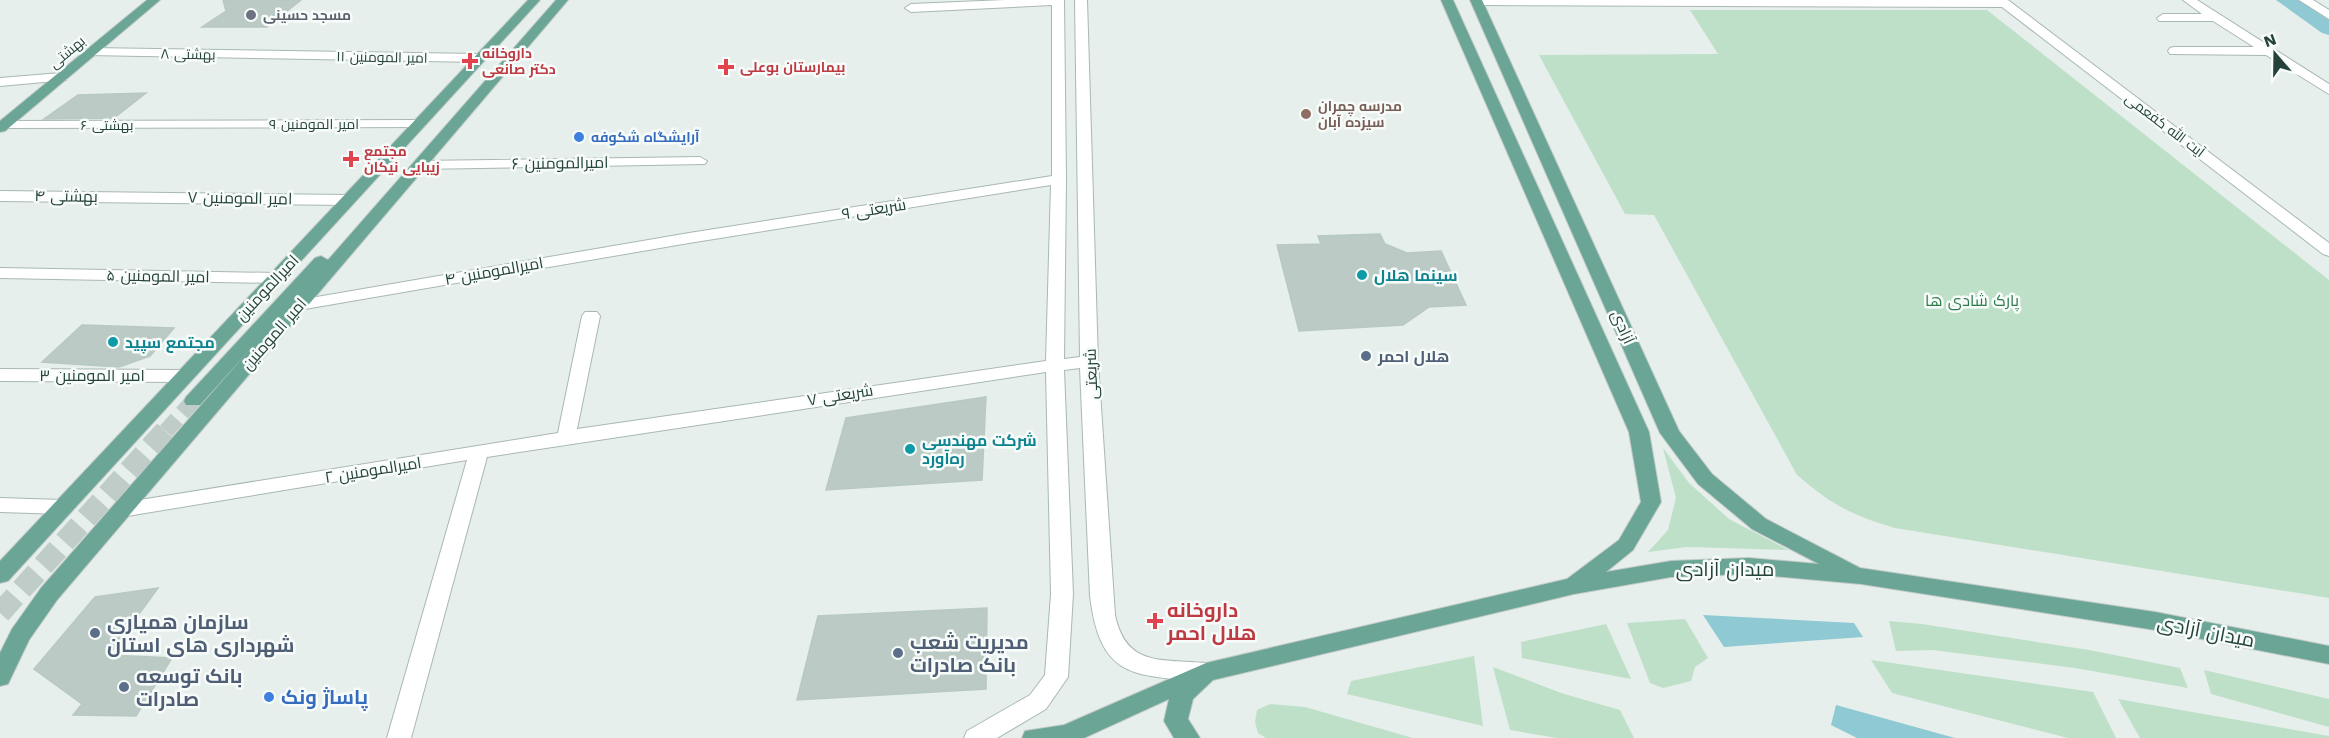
<svg xmlns="http://www.w3.org/2000/svg" width="2329" height="738" viewBox="0 0 2329 738" font-family="'Work Sans',Cairo,sans-serif">
  <style>
    .green { fill: #bfe0c8 }
    .water { fill: #8ec9d4 }
    .lines { fill: none; stroke-linecap: round; stroke-linejoin: round }
    .canal { fill: #8ec9d4; fill-rule: evenodd }
    .building { fill: #bbcac4; stroke: #b8c9c2; stroke-width: 1.5 }
    .major-tunnel-far1 { stroke: #bfccc8; stroke-width: 16; stroke-dasharray: 16 8; stroke-linecap: butt }
    .major-tunnel { stroke: #bfccc8; stroke-width: 22; stroke-dasharray: 22 10; stroke-linecap: butt }
    .minor-casing { stroke: #a8b8b2; stroke-width: 2 }
    .major-casing { stroke: #c2cac8; stroke-width: 2 }
    .minor { fill: #fff; fill-rule: evenodd }
    .major { fill: #6aa596; fill-rule: evenodd }
    .worship-dot { fill: #6b7280; stroke: #f7fbf9; stroke-width: 2 }
    .health-dot { fill: #e0444e; stroke: #f7fbf9; stroke-width: 2 }
    .education-dot { fill: #8d6e63; stroke: #f7fbf9; stroke-width: 2 }
    .shop-dot { fill: #3f7fe0; stroke: #f7fbf9; stroke-width: 2 }
    .culture-dot { fill: #0f9aa8; stroke: #f7fbf9; stroke-width: 2 }
    .service-dot { fill: #5c6f8a; stroke: #f7fbf9; stroke-width: 2 }
    .labels { text-anchor: middle; dominant-baseline: central; stroke-width: 5; stroke-linejoin: round; paint-order: stroke }
    .far-worship-label { font-size: 14px; font-weight: bold; fill: #5b616d; stroke: #f7fbf9; text-anchor: start }
    .far-street-label { font-size: 14px; fill: #24423a; stroke: #f7fbf9 }
    .far-health-label { font-size: 14px; font-weight: bold; fill: #be3a42; stroke: #f7fbf9; text-anchor: start }
    .far-education-label { font-size: 14px; font-weight: bold; fill: #785e54; stroke: #f7fbf9; text-anchor: start }
    .far-shop-label { font-size: 14px; font-weight: bold; fill: #366cbe; stroke: #f7fbf9; text-anchor: start }
    .street-label { font-size: 16px; fill: #24423a; stroke: #f7fbf9 }
    .culture-label { font-size: 16px; font-weight: bold; fill: #0d838f; stroke: #f7fbf9; text-anchor: start }
    .park-label { font-size: 16px; fill: #2d7a4b; stroke: #f7fbf9 }
    .service-label { font-size: 16px; font-weight: bold; fill: #4e5e75; stroke: #f7fbf9; text-anchor: start }
    .near-street-label { font-size: 20px; fill: #24423a; stroke: #f7fbf9 }
    .near-health-label { font-size: 20px; font-weight: bold; fill: #be3a42; stroke: #f7fbf9; text-anchor: start }
    .near-service-label { font-size: 20px; font-weight: bold; fill: #4e5e75; stroke: #f7fbf9; text-anchor: start }
    .near-shop-label { font-size: 20px; font-weight: bold; fill: #366cbe; stroke: #f7fbf9; text-anchor: start }
  </style>
  <rect width="100%" height="100%" fill="#e6efeb"/>
  <!-- green -->
  <g class="green">
    <path d="M1690,10H1987L2329,280V598L1895,528C1851,515 1832,505 1797,475L1654,215L1625,214L1539,55L1718,54Z"/>
    <polygon points="1663,448 1689,483 1729,519 1788,550 1687,547 1648,552 1668,530 1676,498"/>
    <polygon points="1685,619 1708,658 1695,667 1691,681 1663,688 1650,683 1627,623"/>
    <polygon points="1889,621 1922,624 2089,650 2180,668 2188,688 2075,668 1932,650 1896,651"/>
    <polygon points="1606,624 1631,679 1522,658 1521,642"/>
    <polygon points="1474,656 1483,726 1347,694 1351,681"/>
    <polygon points="1871,660 2093,692 2116,738 2068,738 1892,693"/>
    <polygon points="1493,667 1561,693 1620,710 1634,738 1557,738 1510,730"/>
    <polygon points="2204,670 2329,699 2329,727 2211,694"/>
    <polygon points="2118,699 2329,736 2329,738 2140,738"/>
    <polygon points="1270,704 1305,707 1413,738 1266,738 1258,733 1255,722 1257,710"/>
  </g>
  <!-- water -->
  <g class="water">
    <polygon points="1703,615 1854,623 1863,637 1724,647"/>
    <polygon points="1836,705 1955,738 1857,738 1831,725"/>
  </g>
  <g class="lines">
    <!-- canal -->
    <polygon class="canal" points="2276,0 2299,0 2329,20 2329,35 2322,33"/>
  </g>
  <!-- building -->
  <g class="building">
    <polygon points="223,0 301,0 267,27 202,27 226,11"/>
    <polygon points="146,93 114,118 44,119 78,95"/>
    <polygon points="1380,234 1385,244 1407,253 1441,251 1466,305 1429,307 1403,325 1299,331 1277,245 1321,244 1318,236"/>
    <polygon points="82,325 174,328 150,356 119,367 42,362"/>
    <polygon points="986,397 982,480 826,490 846,418"/>
    <polygon points="158,588 109,655 172,658 136,716 73,715 82,704 34,669 95,597"/>
    <polygon points="987,608 986,689 797,700 818,616"/>
  </g>
  <g class="lines">
    <!-- major-tunnel-far1 -->
    <polyline class="major-tunnel-far1" points="166,431 193,401"/>
    <!-- major-tunnel -->
    <polyline class="major-tunnel" points="0,613 167,429"/>
    <!-- minor casing -->
    <g class="minor-casing">
      <g id="minor">
        <path d="M1005,0H1064L1066,179L1064,359L1080,357L1075,0H1087L1098,362L1115,615C1126,667 1161,659 1206,663L1214,665L1218,672L1214,679L1206,681C1134,676 1100,679 1090,596L1080,368L1064,370L1073,594L1068,677L1046,709L997,738H964L967,731L1030,695L1045,675L1051,594L1046,372L487,457L411,738H387L467,460L121,517L114,515L111,510L114,505L121,503L558,433L582,316L585,312H597L600,316L577,429L1046,361L1051,185L689,243L299,310L293,309L291,305L293,301L299,300L689,233L1052,176V5L911,12L905,8L911,4Z"/>
        <polygon points="1471,0 2008,0 2329,243 2329,256 2323,254 2002,7 1476,5 1472,3"/>
        <polygon points="2183,0 2197,0 2329,84 2329,94 2266,55 2170,54 2168,51 2170,48 2174,47 2254,47 2213,21 2159,21 2157,18 2163,14 2202,14"/>
        <polygon points="2299,0 2313,0 2329,10 2329,19"/>
        <polygon points="91,48 480,54 486,58 480,62 87,55 85,52 87,49"/>
        <polygon points="61,73 67,77 66,80 0,86 0,78"/>
        <polygon points="419,120 426,124 424,127 0,128 0,122 3,121"/>
        <polygon points="700,157 707,161 705,164 419,169 412,165 419,161"/>
        <polygon points="0,191 348,195 356,200 348,205 0,201"/>
        <polygon points="0,268 276,273 284,278 276,283 0,278"/>
        <polygon points="0,369 184,370 190,372 193,376 190,380 184,382 0,381"/>
        <polygon points="0,498 63,500 70,502 73,507 70,512 63,514 0,512"/>
      </g>
    </g>
    <!-- major casing -->
    <g class="major-casing">
      <g id="major">
        <polygon points="147,0 160,0 5,131 0,132 0,121"/>
        <polygon points="528,0 540,0 8,581 0,583 0,561"/>
        <polygon points="556,0 568,0 57,600 29,640 8,684 0,686 0,653 12,629 41,588 253,346 200,405 186,405 184,401 186,397 315,258 321,256 328,260"/>
        <polygon points="1441,0 1453,0 1649,432 1661,502 1633,550 1606,572 1671,561 1749,558 1819,564 1752,529 1698,484 1660,433 1470,0 1482,0 1679,431 1712,474 1766,519 1860,568 2155,612 2329,646 2329,664 2155,630 1861,584 1749,574 1671,577 1574,594 1213,680 1193,699 1188,719 1200,738 1174,738 1164,721 1169,699 1084,738 1022,738 1025,731 1064,725 1206,663 1567,579 1619,540 1641,502 1629,432"/>
      </g>
    </g>
    <!-- minor -->
    <use href="#minor" class="minor"/>
    <!-- major -->
    <use href="#major" class="major"/>
  </g>
  <!-- markers -->
  <circle class="worship-dot" cx="251" cy="15" r="6"/>
  <g class="health-dot">
    <path d="M467 52h6v6h6v6h-6v6h-6v-6h-6v-6h6z"/>
    <path d="M723 58h6v6h6v6h-6v6h-6v-6h-6v-6h6z"/>
    <path d="M348 150h6v6h6v6h-6v6h-6v-6h-6v-6h6z"/>
    <path d="M1152 612h6v6h6v6h-6v6h-6v-6h-6v-6h6z"/>
  </g>
  <circle class="education-dot" cx="1306" cy="114" r="6"/>
  <g class="shop-dot">
    <circle cx="579" cy="137" r="6"/>
    <circle cx="269" cy="697" r="6"/>
  </g>
  <g class="culture-dot">
    <circle cx="1362" cy="275" r="6"/>
    <circle cx="113" cy="342" r="6"/>
    <circle cx="910" cy="449" r="6"/>
  </g>
  <g class="service-dot">
    <circle cx="1366" cy="356" r="6"/>
    <circle cx="95" cy="633" r="6"/>
    <circle cx="898" cy="653" r="6"/>
    <circle cx="124" cy="687" r="6"/>
  </g>
  <g class="labels">
    <!-- far-worship labels -->
    <g class="far-worship-label">
      <text x="263" y="15">مسجد حسینی</text>
    </g>
    <!-- far-street labels -->
    <g class="far-street-label">
      <text transform="translate(67 52) rotate(-40)">بهشتی</text>
      <text transform="translate(188 54) rotate(1)">بهشتی ۸</text>
      <text transform="translate(382 57) rotate(1)">امیر المومنین ۱۱</text>
      <text x="314" y="124">امیر المومنین ۹</text>
      <text x="107" y="125">بهشتی ۶</text>
      <text transform="translate(2165 125) rotate(37)">آیت الله کفعمی</text>
    </g>
    <!-- far-health labels -->
    <g class="far-health-label">
      <text x="482" y="53">داروخانه<tspan x="482" dy="16">دکتر صانعی</tspan></text>
      <text x="740" y="67">بیمارستان بوعلی</text>
      <text x="364" y="151">مجتمع<tspan x="364" dy="16">زیبایی نیکان</tspan></text>
    </g>
    <!-- far-education labels -->
    <g class="far-education-label">
      <text x="1318" y="106">مدرسه چمران<tspan x="1318" dy="16">سیزده آبان</tspan></text>
    </g>
    <!-- far-shop labels -->
    <g class="far-shop-label">
      <text x="591" y="137">آرایشگاه شکوفه</text>
    </g>
    <!-- street labels -->
    <g class="street-label">
      <text transform="translate(560 163) rotate(-1)">امیرالمومنین ۶</text>
      <text transform="translate(66 196) rotate(1)">بهشتی ۴</text>
      <text transform="translate(240 198) rotate(1)">امیر المومنین ۷</text>
      <text transform="translate(874 209) rotate(-9)">شریعتی ۹</text>
      <text transform="translate(494 271) rotate(-10)">امیرالمومنین ۴</text>
      <text transform="translate(158 276) rotate(1)">امیر المومنین ۵</text>
      <text transform="translate(267 288) rotate(-47)">امیرالمومنین</text>
      <text transform="translate(1623 327) rotate(66)">آزادی</text>
      <text transform="translate(274 334) rotate(-49)">امیر المومنین</text>
      <text transform="translate(1091 374) rotate(-92)">شریعتی</text>
      <text x="92" y="375">امیر المومنین ۳</text>
      <text transform="translate(840 395) rotate(-9)">شریعتی ۷</text>
      <text transform="translate(373 470) rotate(-9)">امیرالمومنین ۲</text>
    </g>
    <!-- culture labels -->
    <g class="culture-label">
      <text x="1374" y="275">سینما هلال</text>
      <text x="125" y="342">مجتمع سپید</text>
      <text x="922" y="440">شرکت مهندسی<tspan x="922" dy="18">ره‌آورد</tspan></text>
    </g>
    <!-- park labels -->
    <g class="park-label">
      <text x="1972" y="300">پارک شادی ها</text>
    </g>
    <!-- service labels -->
    <g class="service-label">
      <text x="1378" y="356">هلال احمر</text>
    </g>
    <!-- near-street labels -->
    <g class="near-street-label">
      <text x="1725" y="569">میدان آزادی</text>
      <text transform="translate(2206 631) rotate(11)">میدان آزادی</text>
    </g>
    <!-- near-health labels -->
    <g class="near-health-label">
      <text x="1167" y="610">داروخانه<tspan x="1167" dy="23">هلال احمر</tspan></text>
    </g>
    <!-- near-service labels -->
    <g class="near-service-label">
      <text x="107" y="622">سازمان همیاری<tspan x="107" dy="23">شهرداری های استان</tspan></text>
      <text x="910" y="642">مدیریت شعب<tspan x="910" dy="23">بانک صادرات</tspan></text>
      <text x="136" y="676">بانک توسعه<tspan x="136" dy="23">صادرات</tspan></text>
    </g>
    <!-- near-shop labels -->
    <g class="near-shop-label">
      <text x="281" y="697">پاساژ ونک</text>
    </g>
  </g>
  <!-- north arrow -->
  <g transform="translate(2275 54) rotate(340)" stroke="#f7fbf9" stroke-width="4.5" paint-order="stroke">
  <path d="M0-4.5L10 22L0 15L-10 22Z" fill="#24423a"/>
  <text y="-9" font-size="16" font-weight="bold" text-anchor="middle" fill="#24423a">N</text>
  </g>
</svg>
